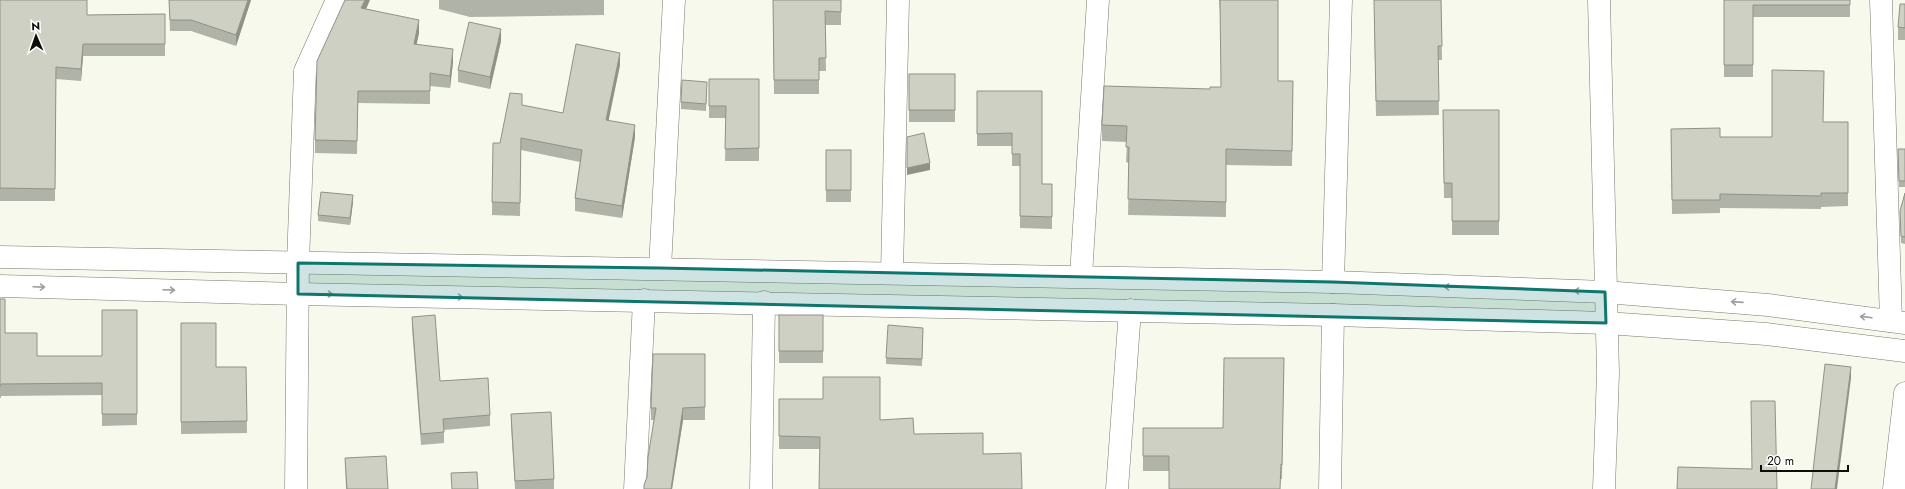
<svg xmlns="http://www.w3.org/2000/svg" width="1905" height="489" viewBox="0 0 1905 489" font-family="Jost,sans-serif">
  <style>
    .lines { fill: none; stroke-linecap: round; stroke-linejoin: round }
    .street-casing { stroke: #777a6e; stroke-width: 23 }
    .secondary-casing { stroke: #777a6e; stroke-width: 23 }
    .street { stroke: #fff; stroke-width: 22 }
    .secondary { stroke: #fff; stroke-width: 22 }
    .wall { fill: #b0b3a8 }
    .shaded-wall { fill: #909288 }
    .building { fill: #cdd0c3; stroke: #909288 }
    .oneway { stroke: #9e9e9d }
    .marked { fill: #0f766e; fill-opacity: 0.2; stroke: #0f766e; stroke-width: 3; stroke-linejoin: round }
  </style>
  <rect width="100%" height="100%" fill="#f6f9ec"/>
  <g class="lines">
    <!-- street casing -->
    <g class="street-casing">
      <g id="street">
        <polyline points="1599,0 1608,373 1604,489"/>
        <polyline points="1881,0 1891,321"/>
        <polyline points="660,268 674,0"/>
        <polyline points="892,273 898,0"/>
        <polyline points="1081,276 1098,0"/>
        <polyline points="1333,282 1341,0"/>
        <polyline points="296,489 298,263 305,71 337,0"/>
        <polyline points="635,489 644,300"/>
        <polyline points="761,489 764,302"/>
        <polyline points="1117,489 1130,310"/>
        <polyline points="1330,489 1333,315"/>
        <polyline points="1894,489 1905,393"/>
      </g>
    </g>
    <!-- secondary casing -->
    <g class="secondary-casing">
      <g id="secondary">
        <polyline points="0,257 1333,282 1605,292 1768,305 1905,323"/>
        <polyline points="0,286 298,294 1333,315 1606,323 1766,334 1905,351"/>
      </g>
    </g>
    <!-- street -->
    <use href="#street" class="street"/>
    <!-- secondary -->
    <use href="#secondary" class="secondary"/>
  </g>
  <!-- wall -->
  <g class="wall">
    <polygon points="0,0 87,15 165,14 165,56 83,56 81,81 56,79 55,201 0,201"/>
    <polygon points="169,0 251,0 236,46 191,31 170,31"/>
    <polygon points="439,0 604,0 604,15 470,17 439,9"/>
    <polygon points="773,0 841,0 841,25 825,25 826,71 819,71 819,94 774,94"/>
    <polygon points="1219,0 1278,0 1278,81 1293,81 1292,166 1226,165 1226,217 1128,215 1129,163 1126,162 1127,142 1102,141 1102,125 1210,89 1221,87 1221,26"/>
    <polygon points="1441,0 1442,60 1438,60 1439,115 1376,116 1374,14"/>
    <polygon points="1724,0 1850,0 1850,17 1753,17 1753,77 1724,77"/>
    <polygon points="1905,4 1905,40 1898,40 1898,27"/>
    <polygon points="366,9 419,33 416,44 453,62 450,88 430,86 430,104 358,103 357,154 315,153 315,140"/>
    <polygon points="501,41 490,89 458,82 458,70"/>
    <polygon points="620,65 608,121 635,137 622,218 575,211 575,198 580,162 521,150 520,216 492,215 492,202 500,143 563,113"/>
    <rect x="909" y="74" width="46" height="48"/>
    <polygon points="709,79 759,79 759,161 725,161 726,118 709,118"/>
    <polygon points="707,89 706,111 681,109 681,102"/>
    <polygon points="977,91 1042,91 1042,184 1052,184 1052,229 1020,228 1020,166 1012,166 1012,146 977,146"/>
    <polygon points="1443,110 1499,110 1499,235 1452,235 1452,198 1444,198"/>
    <polygon points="1823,122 1848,122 1848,206 1821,207 1821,209 1720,208 1720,213 1672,214 1671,129 1720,137 1772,137"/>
    <polygon points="1898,149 1905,149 1905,187 1899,187"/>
    <rect x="826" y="150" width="25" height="52"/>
    <polygon points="1905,193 1905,244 1901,243 1900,211"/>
    <polygon points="353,202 350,225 318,221 318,215"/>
    <polygon points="0,299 5,333 37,356 102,356 137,310 137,425 102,426 102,395 1,396 1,398 0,398"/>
    <rect x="779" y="315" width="44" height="48"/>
    <polygon points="412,317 440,381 490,415 490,426 444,430 444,443 421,445 412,328"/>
    <polygon points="181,323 216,367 246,367 247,433 181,434"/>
    <polygon points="923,328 922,366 886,364 886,358"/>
    <polygon points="705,354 705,420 683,420 672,489 644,489 647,477 654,420 651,420 651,408"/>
    <polygon points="1284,358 1282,479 1169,471 1143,471 1143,428 1223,428"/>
    <polygon points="779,399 880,420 914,434 983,454 819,449 779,449"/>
    <polygon points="511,414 554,479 554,489 515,489 511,426"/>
    <polygon points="345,458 388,489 346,489"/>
  </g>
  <!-- shaded-wall -->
  <g class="shaded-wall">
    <polygon points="248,0 251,0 236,46 236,35"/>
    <polygon points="365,0 370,0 361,21 361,8"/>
    <polygon points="419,20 419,33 414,57 414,44"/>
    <polygon points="501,29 501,41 490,89 490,77"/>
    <polygon points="83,44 83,56 81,81 81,69"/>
    <polygon points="453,49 453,62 450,88 450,76"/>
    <polygon points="620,53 620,65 606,133 606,120"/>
    <polygon points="635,125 635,137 622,218 622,206"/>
    <polygon points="930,163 930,170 907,175 907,168"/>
    <polygon points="353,195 353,202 350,225 350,218"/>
    <polygon points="1851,367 1851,378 1837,489 1835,489"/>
    <polygon points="683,408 683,420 672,489 671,489"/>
  </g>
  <!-- building -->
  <g class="building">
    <polygon points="0,0 87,0 87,15 165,14 165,44 83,44 81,69 56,67 55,189 0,188"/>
    <polygon points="169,0 248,0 236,35 191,20 170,20"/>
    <polygon points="345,0 365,0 361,8 419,20 414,44 453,49 450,76 430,73 430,91 358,91 357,141 315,140 317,61"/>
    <polygon points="773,0 841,0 841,12 825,11 826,58 819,58 819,80 774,80"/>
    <polygon points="1220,0 1278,0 1278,81 1293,81 1292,151 1226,149 1226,202 1128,199 1129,147 1126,147 1127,126 1102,125 1104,86 1210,89 1210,87 1221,87"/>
    <polygon points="1374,0 1441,0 1442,46 1438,46 1439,101 1376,101"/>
    <polygon points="1724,0 1850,0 1850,5 1753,5 1753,65 1724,65"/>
    <polygon points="1900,4 1905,4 1905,28 1898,27"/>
    <polygon points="469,22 501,29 490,77 458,70"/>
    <polygon points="576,44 620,53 606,120 635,125 622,206 575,198 582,150 521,138 520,203 492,202 493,143 500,143 510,93 522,94 522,105 563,113"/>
    <polygon points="1772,70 1824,71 1823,122 1848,122 1848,193 1821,193 1821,196 1720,194 1720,200 1672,200 1671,129 1720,128 1720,137 1772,137"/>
    <rect x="909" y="74" width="46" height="36"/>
    <polygon points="709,79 759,79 759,148 725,149 726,106 709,106"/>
    <polygon points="682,80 707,82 706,104 681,102"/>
    <polygon points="977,91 1042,91 1042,184 1052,184 1052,217 1020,216 1020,154 1012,154 1012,133 977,134"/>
    <polygon points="1443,110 1499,110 1499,221 1452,221 1452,183 1444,183"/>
    <polygon points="924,133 930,163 907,168 907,137"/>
    <polygon points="1898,149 1905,149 1905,181 1899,181"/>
    <rect x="826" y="150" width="25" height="40"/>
    <polygon points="321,192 353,195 350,218 318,215"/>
    <polygon points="1905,193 1905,237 1901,236 1900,211"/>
    <polygon points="0,299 5,299 5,333 37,333 37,356 102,356 102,310 137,310 137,414 102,414 102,383 1,384 1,386 0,386"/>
    <polygon points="435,315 440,381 488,378 490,415 443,419 444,432 421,434 412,317"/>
    <rect x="779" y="315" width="44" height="36"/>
    <polygon points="181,323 216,323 216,367 246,367 247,421 181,422"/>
    <polygon points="888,325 923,328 922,359 886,358"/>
    <polygon points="653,354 705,354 705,407 683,408 671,489 644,489 644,485 647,477 648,457 656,408 651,408"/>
    <polygon points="1224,358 1284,358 1282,465 1281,464 1280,489 1169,489 1169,456 1143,456 1143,428 1223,428"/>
    <polygon points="1825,364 1851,367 1835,489 1811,489"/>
    <polygon points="823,377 880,377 880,420 913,418 914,434 983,433 983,454 1021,453 1022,489 819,489 820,437 779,436 779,399 823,399"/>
    <polygon points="1751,401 1775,401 1777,489 1677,489 1678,467 1752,469"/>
    <polygon points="551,412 554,479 515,481 511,414"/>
    <polygon points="386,456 388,489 347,489 345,458"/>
    <polygon points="477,472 478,489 452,489 451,473"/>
  </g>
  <!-- one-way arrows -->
  <defs><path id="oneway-shaft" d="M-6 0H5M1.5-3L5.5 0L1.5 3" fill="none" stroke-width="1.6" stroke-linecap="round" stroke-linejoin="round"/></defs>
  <g class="oneway">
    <use href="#oneway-shaft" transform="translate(39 287) rotate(2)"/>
    <use href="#oneway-shaft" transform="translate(1450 287) rotate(-178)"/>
    <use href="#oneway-shaft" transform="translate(169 290) rotate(2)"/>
    <use href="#oneway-shaft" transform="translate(1580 291) rotate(-178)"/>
    <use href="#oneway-shaft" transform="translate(327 294) rotate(1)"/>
    <use href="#oneway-shaft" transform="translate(457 297) rotate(1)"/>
    <use href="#oneway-shaft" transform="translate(1737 302) rotate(-176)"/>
    <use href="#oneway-shaft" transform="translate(1866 317) rotate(-173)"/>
  </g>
  <!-- marked area -->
  <path class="marked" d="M298,263L660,268L1333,282L1605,292L1606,323L298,294Z"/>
  <!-- north arrow -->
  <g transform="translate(36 36) rotate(358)" stroke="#ffffff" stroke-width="3" paint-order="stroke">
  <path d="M0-3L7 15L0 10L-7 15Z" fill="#0c0d09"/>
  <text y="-6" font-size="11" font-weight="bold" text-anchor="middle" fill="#0c0d09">N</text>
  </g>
  <!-- scale -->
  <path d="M1761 465v6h87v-6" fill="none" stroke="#0c0d09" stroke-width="2"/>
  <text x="1767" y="465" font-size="12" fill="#0c0d09" stroke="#ffffff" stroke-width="3" paint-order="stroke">20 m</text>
</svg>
